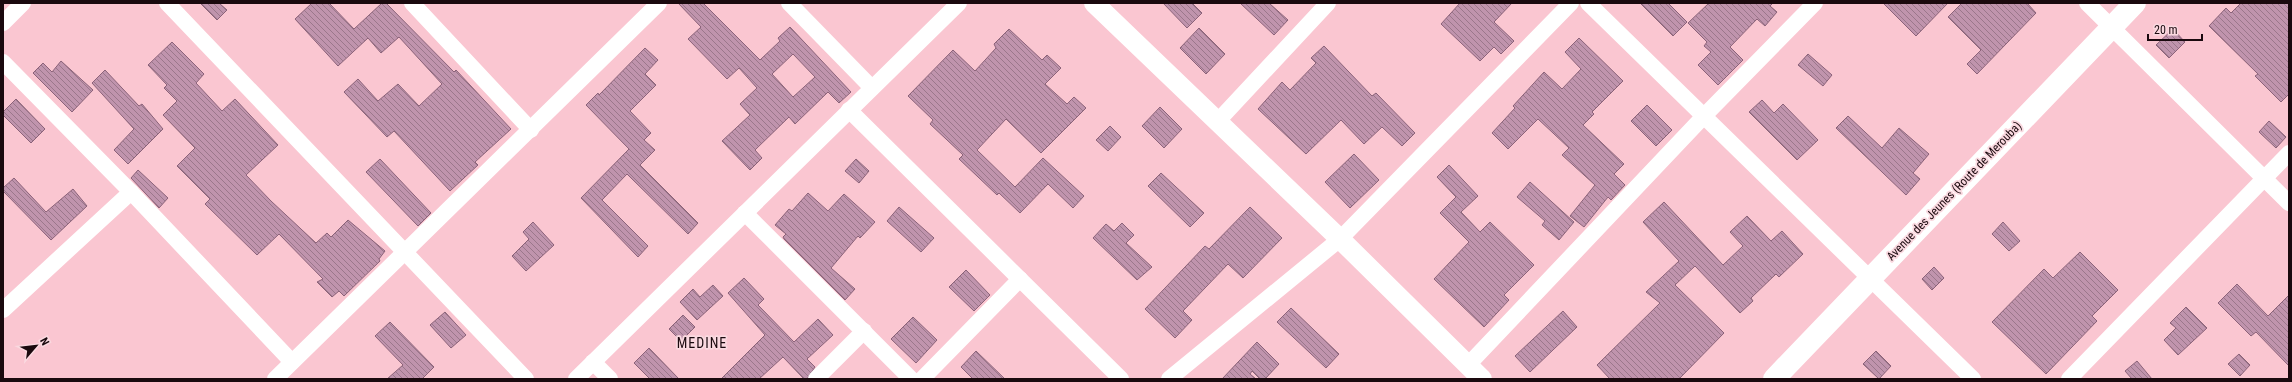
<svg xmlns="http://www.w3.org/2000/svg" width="2292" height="382" viewBox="0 0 2292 382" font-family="'Roboto Condensed',sans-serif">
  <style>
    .building { fill: url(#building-back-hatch); stroke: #8b6279; fill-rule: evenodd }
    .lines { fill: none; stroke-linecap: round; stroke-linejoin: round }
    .minor { stroke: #fff; stroke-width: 16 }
    .tertiary { stroke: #fff; stroke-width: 20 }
    .secondary { stroke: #fff; stroke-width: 22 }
    .labels { text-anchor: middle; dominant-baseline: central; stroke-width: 3.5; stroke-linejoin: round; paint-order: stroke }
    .street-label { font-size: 12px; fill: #1a090e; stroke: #fad9e0 }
    .quarter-label { font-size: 14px; letter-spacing: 1px; fill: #1a090e; stroke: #fad9e0 }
  </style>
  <defs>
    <pattern id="building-back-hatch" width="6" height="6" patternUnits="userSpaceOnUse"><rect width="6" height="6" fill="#c094ad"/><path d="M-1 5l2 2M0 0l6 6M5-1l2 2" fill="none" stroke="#9b778b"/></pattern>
  </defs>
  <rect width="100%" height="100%" fill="#fac6d1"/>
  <!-- building -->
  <g class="building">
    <polygon points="200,3 219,3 227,10 217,20"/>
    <polygon points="312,3 329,3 354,29 382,3 386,3 454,72 456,70 511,129 475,162 478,165 450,191 394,131 387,137 344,92 358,79 378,101 398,84 419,106 442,84 399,37 381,53 368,38 338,66 295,19"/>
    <path d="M678,3H703L760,60L780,41L778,38L790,27L851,92L839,103L828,92L795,124L789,117L755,150L762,158L750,170L722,141L750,115L740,104L757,88L739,68L727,79L688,39L701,27ZM793,54L815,77L793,97L772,74Z"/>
    <polygon points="1163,3 1192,3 1202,13 1187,28"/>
    <polygon points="1240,3 1269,3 1288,20 1274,35"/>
    <polygon points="1460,3 1512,3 1494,22 1514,41 1501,54 1494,47 1480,61 1441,24"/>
    <polygon points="1640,3 1668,3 1687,22 1673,36"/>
    <polygon points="1709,3 1773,3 1770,6 1777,12 1765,26 1757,19 1730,47 1743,60 1718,85 1698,65 1711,52 1704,46 1707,42 1688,23"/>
    <polygon points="1883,3 1948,3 1916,36"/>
    <polygon points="1962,3 2027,3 2036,13 1977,74 1967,64 1981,50 1948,17"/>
    <polygon points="2241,3 2289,3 2289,94 2281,102 2255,76 2258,74 2209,26 2226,8 2231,13"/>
    <polygon points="1199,28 1225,54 1206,74 1180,48"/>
    <polygon points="1009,29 1042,60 1047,55 1061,68 1045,84 1067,104 1074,97 1086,108 1041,153 1006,119 977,150 1015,187 1043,158 1084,196 1073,208 1048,184 1020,213 999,193 997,195 959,159 963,155 930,124 933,120 908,96 953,50 975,71 996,48 994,44"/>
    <polygon points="2173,29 2185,42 2169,58 2156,45"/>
    <polygon points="1579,38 1623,81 1592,112 1594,114 1583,125 1624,164 1614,174 1625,185 1611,200 1608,197 1584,227 1570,216 1595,185 1562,155 1569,148 1538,119 1508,149 1492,133 1515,108 1513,106 1544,72 1562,89 1581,69 1565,52"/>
    <polygon points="172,42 204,74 196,83 222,111 235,99 278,145 246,175 271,201 316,243 327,233 331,237 348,220 385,251 379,259 380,261 344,296 339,291 332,297 317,282 323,279 279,234 257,255 205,204 210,199 177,166 195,148 163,115 177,101 164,88 167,85 148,65"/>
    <polygon points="1324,46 1372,96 1376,93 1415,133 1402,146 1382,127 1364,144 1341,120 1306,154 1258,109 1282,82 1290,90 1316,63 1311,58"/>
    <polygon points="645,48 658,60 645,74 656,85 630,111 651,133 644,140 655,150 640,165 698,223 688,234 627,174 602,200 648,246 638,257 581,198 629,149 586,105 598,93 599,95"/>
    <polygon points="1808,54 1832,75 1823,86 1798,65"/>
    <polygon points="61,61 93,90 72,112 33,73 43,63 52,72"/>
    <polygon points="105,70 139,106 142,104 163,129 128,164 114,150 134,129 92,83"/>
    <polygon points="16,99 45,129 31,143 3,115 3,112"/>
    <polygon points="1762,100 1774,113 1783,104 1818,140 1797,160 1749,112"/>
    <polygon points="1647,105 1672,130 1656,146 1631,121"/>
    <polygon points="1160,107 1182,129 1164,148 1142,126"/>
    <polygon points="1848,116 1882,148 1899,128 1929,154 1913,173 1920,179 1906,195 1836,128"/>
    <polygon points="2269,121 2286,137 2276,148 2259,132"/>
    <polygon points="1110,126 1121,137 1108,151 1096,140"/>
    <polygon points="1354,154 1379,180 1350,208 1325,182"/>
    <polygon points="380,159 431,213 418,226 366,172"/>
    <polygon points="856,159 869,171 859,183 845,171"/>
    <polygon points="1449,165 1478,196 1461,212 1480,232 1490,222 1534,265 1504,295 1509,300 1484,327 1434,279 1469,242 1440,213 1456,197 1437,177"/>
    <polygon points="138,170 168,198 159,208 131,178"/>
    <polygon points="1161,173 1204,213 1190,227 1148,186"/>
    <polygon points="14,178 46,212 73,189 87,206 51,240 3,191 3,188"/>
    <polygon points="1530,182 1574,222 1559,240 1542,225 1545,221 1517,197"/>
    <polygon points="808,193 828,211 844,194 875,222 860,238 858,236 831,268 855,289 845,300 784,239 783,237 786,234 775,225 789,209 792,211"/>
    <polygon points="1664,202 1723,265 1743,246 1730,232 1747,216 1771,241 1782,231 1803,254 1779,277 1776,274 1751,298 1753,301 1740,313 1695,266 1675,285 1724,333 1679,379 1610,379 1597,365 1660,303 1646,292 1679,261 1643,222"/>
    <polygon points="899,207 934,238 921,252 887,221"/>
    <polygon points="1250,207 1282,238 1243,278 1228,264 1183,311 1192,320 1175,338 1145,309 1205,246 1209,249"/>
    <polygon points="533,222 554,245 526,271 512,256 529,239 523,232"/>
    <polygon points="2003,222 2020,241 2009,251 1992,234"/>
    <polygon points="1122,223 1134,235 1126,243 1152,267 1137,280 1093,238 1106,224 1114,231"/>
    <polygon points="2080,252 2118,290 2092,316 2097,321 2046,374 1992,322 2044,269 2053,278"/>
    <polygon points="1934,267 1944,278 1932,290 1922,279"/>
    <polygon points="966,270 990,295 974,311 949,287"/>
    <polygon points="744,278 764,299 758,305 794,342 818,319 833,335 807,359 815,367 807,379 804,379 783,357 759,379 721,379 765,335 728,293"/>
    <polygon points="2237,284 2268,316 2289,295 2289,366 2256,332 2251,336 2218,303"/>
    <polygon points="713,285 723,296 697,320 680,302 693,289 700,297"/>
    <polygon points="2186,307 2207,328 2178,355 2164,340 2176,328 2170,323"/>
    <polygon points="1291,308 1339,354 1326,368 1277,322"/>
    <polygon points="1563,311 1577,327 1530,372 1515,356"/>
    <polygon points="445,312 466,335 451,348 430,325"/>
    <polygon points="683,315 695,327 681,341 669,329"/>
    <polygon points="913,317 937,340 916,363 891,339"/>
    <polygon points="390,322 434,367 422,379 387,379 403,365 375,336"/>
    <polygon points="1257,342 1279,364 1265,379 1260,379 1252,371 1250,374 1256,379 1222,379"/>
    <polygon points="649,348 679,379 650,379 634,363"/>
    <polygon points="976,351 1005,379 973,379 961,367"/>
    <polygon points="1876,351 1891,366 1879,379 1863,364"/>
    <polygon points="2239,354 2250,365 2240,376 2228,364"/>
    <polygon points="2137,361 2152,379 2132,379 2125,371"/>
  </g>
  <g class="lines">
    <!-- minor -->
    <g class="minor">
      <polyline points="167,3 526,379"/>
      <polyline points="412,3 531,130"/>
      <polyline points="789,3 872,88"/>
      <polyline points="1588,3 1973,379"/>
      <polyline points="2087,3 2289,203"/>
      <polyline points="3,23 23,3"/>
      <polyline points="3,62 131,192 292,362"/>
      <polyline points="849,110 1121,379"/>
      <polyline points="1217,122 1328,3"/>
      <polyline points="745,213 911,379"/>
      <polyline points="3,310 131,192"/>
      <polyline points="593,362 610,379"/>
      <polyline points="1468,365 1704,116 1815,3"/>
      <polyline points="275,379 659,3"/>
      <polyline points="576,379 959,3"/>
      <polyline points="816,379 864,331"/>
      <polyline points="922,379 1020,279"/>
      <polyline points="1169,379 1340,239 1571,3"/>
      <polyline points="2069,379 2289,153"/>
    </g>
    <!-- tertiary -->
    <polyline class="tertiary" points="1094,3 1340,239 1482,379"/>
    <!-- secondary -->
    <polyline class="secondary" points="1774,379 2135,3"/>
  </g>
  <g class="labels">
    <!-- street labels -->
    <g class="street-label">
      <text transform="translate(1954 191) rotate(-46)">Avenue des Jeunes (Route de Merouba)</text>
    </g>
    <!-- quarter labels -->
    <g class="quarter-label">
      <text x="702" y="343">MEDINE</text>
    </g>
  </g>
  <!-- border -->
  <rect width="2292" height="382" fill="none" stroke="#1a090e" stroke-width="8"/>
  <!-- north arrow -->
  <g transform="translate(36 346) rotate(62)" stroke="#fad9e0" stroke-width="3" paint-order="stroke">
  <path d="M0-3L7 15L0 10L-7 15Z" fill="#1a090e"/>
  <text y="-6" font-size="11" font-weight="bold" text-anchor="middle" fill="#1a090e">N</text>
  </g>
  <!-- scale -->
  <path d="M2148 34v6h54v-6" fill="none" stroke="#1a090e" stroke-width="2"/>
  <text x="2154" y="34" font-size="12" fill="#1a090e" stroke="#fad9e0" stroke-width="3" paint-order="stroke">20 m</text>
</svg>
